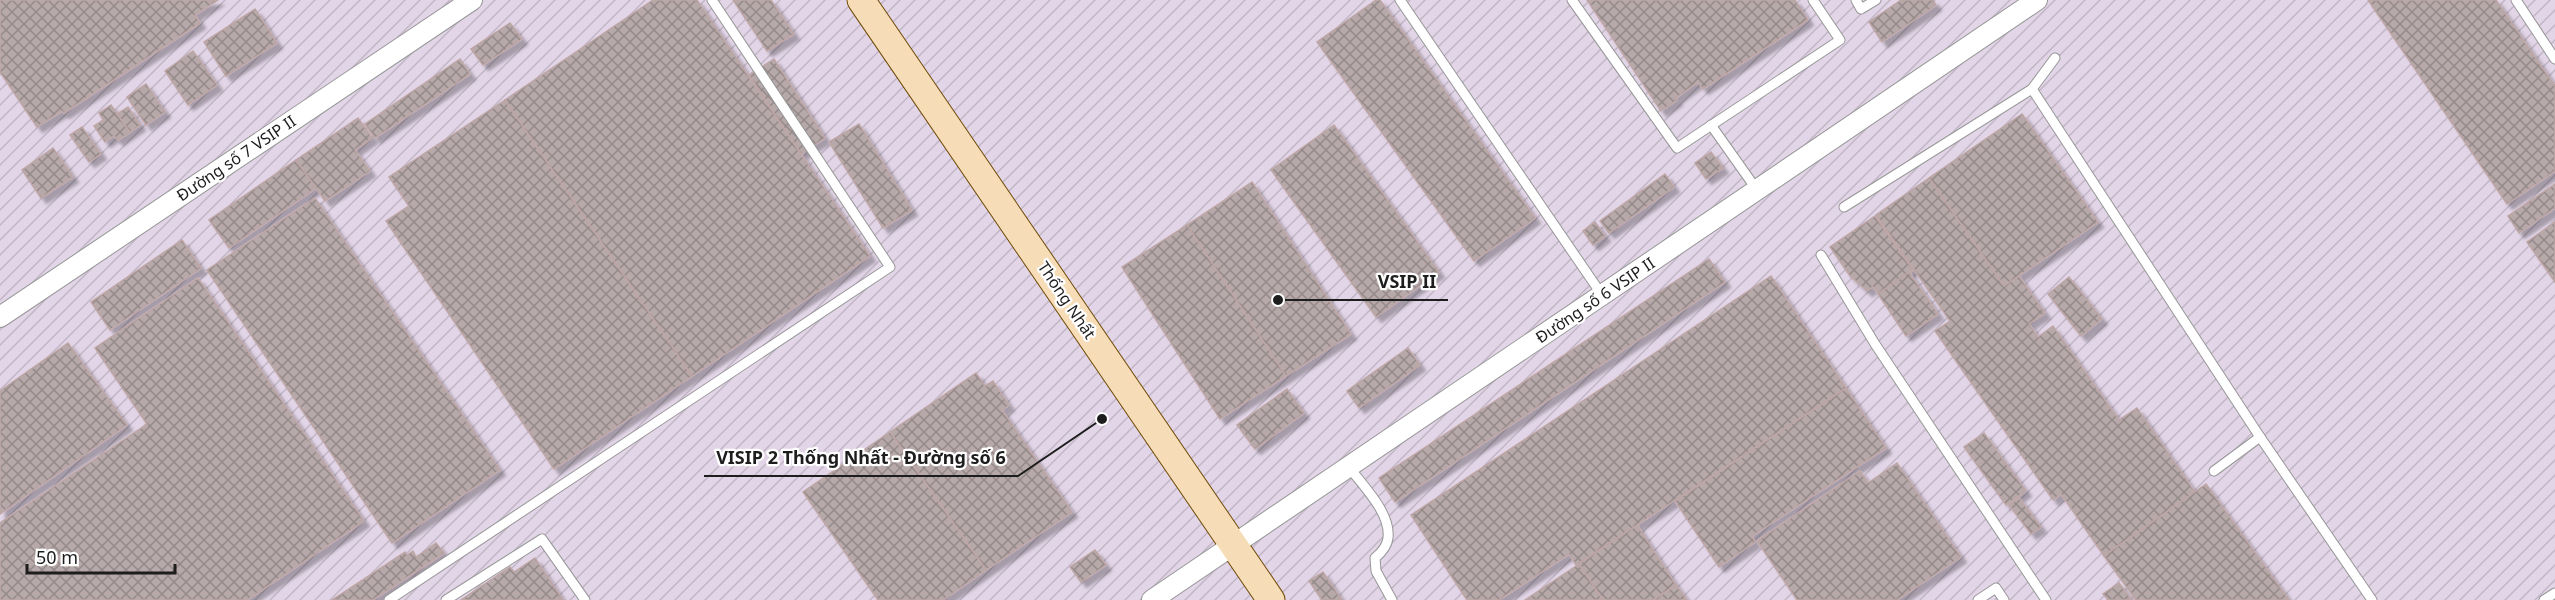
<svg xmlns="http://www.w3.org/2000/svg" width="2555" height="600" viewBox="0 0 2555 600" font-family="'Noto Sans',sans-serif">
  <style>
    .industrial { fill: url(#industrial-furrows) }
    .building { fill: url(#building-cross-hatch); stroke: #bfa6a6; stroke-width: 1.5; filter: url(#shadow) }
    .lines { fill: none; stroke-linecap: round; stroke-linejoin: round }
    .lane-casing { stroke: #979797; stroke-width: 11 }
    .street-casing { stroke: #979797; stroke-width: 22 }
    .secondary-casing { stroke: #704b08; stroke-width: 29 }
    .lane { stroke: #fff; stroke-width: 9 }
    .street { stroke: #fff; stroke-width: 20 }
    .secondary { stroke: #f7ddb7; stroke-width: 27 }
    .labels { text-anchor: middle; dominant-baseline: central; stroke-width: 4.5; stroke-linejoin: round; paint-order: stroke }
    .street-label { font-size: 16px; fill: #1d1d1d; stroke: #fff }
    .leader { fill: none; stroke: #1d1d1d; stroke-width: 2 }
    .callout-dot { fill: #1d1d1d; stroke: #fff; stroke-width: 2 }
    .callout-label { font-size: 18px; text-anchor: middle; font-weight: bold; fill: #1d1d1d; stroke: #fff; stroke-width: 4.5; stroke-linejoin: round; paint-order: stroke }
  </style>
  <defs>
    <pattern id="industrial-furrows" width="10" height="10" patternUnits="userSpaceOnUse" patternTransform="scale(1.5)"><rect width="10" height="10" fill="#e2d5e7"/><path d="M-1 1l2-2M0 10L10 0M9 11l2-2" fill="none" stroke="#c1b6c6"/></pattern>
    <pattern id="building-cross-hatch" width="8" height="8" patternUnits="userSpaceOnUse" patternTransform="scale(1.5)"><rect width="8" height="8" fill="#b7a9a9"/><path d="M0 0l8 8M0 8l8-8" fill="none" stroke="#948989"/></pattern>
    <filter id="shadow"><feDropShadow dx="5.5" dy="5.5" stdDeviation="1.5" flood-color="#0004"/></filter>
  </defs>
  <rect width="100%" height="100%" fill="#eee5e3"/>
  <!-- industrial -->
  <rect class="industrial" x="0" y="0" width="2555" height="600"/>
  <!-- building -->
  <g class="building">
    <polygon points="0,0 218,0 195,15 200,23 64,113 62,111 37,127 0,72"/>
    <polygon points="653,0 697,0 870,256 692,376 505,100"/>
    <polygon points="733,0 771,0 794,34 767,51"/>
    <polygon points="1376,0 1380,0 1535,218 1474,261 1317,42"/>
    <polygon points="1587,0 1795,0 1808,20 1703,89 1698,82 1676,98 1677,100 1661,111"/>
    <polygon points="1901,0 1933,0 1936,5 1882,42 1869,22"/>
    <polygon points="2368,0 2496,0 2555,86 2555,171 2507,204"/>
    <polygon points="255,9 277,43 226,76 204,42"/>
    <polygon points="510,23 522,39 483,65 471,49"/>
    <polygon points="193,51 217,85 188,105 165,71"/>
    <polygon points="460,59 470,74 375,138 365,124"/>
    <polygon points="774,59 825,138 801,154 749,75"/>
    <polygon points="146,84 165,112 146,125 127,97"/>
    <polygon points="505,100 692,376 554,469 386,221 409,206 389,177"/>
    <polygon points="111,105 130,132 118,140 114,136 105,142 94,126 103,120 99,113"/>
    <polygon points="128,107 140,125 130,132 117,114"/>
    <polygon points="2022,114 2098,222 2004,286 1929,178"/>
    <polygon points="358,118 372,138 355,150 370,171 325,201 296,160"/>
    <polygon points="859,124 912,210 883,228 829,142"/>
    <polygon points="1334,125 1439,272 1376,317 1271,170"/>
    <polygon points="82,127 101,154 89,162 70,135"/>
    <polygon points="53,148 73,177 41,198 22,170"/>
    <polygon points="1711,152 1723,168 1706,179 1695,163"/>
    <polygon points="296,160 316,188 229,248 209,220"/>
    <polygon points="1665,174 1674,187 1609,233 1600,221"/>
    <polygon points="1929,178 2004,286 2019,276 2045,313 2029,324 2038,337 2053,326 2119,420 2137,408 2195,492 2104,556 2061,494 2053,500 1935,331 1950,321 1876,215"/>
    <polygon points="1252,182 1351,334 1286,376 1187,225"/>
    <polygon points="2555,184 2555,208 2519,233 2508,216"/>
    <polygon points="315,198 500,470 392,543 207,270"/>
    <polygon points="1875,216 1913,270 1878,294 1873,287 1867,291 1850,276 1830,247"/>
    <polygon points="1595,222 1605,236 1593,245 1583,231"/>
    <polygon points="2555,222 2555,282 2527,242"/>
    <polygon points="1187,225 1286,376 1220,419 1122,267"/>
    <polygon points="182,240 201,268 110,330 91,302"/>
    <polygon points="1709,259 1725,282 1395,502 1379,478"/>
    <polygon points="1909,272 1938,314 1906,336 1878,294"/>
    <polygon points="1771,276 1846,388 1576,565 1569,554 1499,600 1467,600 1411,515"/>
    <polygon points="2069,277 2102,319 2081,336 2048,294"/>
    <polygon points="198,278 364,521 247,600 0,600 0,523 147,424 95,348"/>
    <polygon points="68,343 127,425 0,514 0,391"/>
    <polygon points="1408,348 1420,365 1359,408 1347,391"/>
    <polygon points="976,373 985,386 993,381 1009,405 1002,410 1072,512 986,570 890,432"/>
    <polygon points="1846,388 1886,448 1752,536 1755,542 1719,567 1675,501"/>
    <polygon points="1287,389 1304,413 1255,449 1237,425"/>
    <polygon points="890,432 986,570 943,600 878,600 803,492"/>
    <polygon points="1984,433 2026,491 2006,505 1964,447"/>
    <polygon points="1897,463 1961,557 1897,600 1797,600 1757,541 1860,471 1868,483"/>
    <polygon points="2206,484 2289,600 2136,600 2104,556"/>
    <polygon points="2019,498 2041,527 2031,534 2009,505"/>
    <polygon points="1637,525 1676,585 1653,600 1603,600 1579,564"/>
    <polygon points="436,543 444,553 373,600 332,600 405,552 407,555 413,551 416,557"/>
    <polygon points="1095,550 1106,565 1081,582 1070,567"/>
    <polygon points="535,558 563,600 461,600 510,567 514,572"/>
    <polygon points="1579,564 1603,600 1525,600"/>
    <polygon points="1323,572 1342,600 1322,600 1309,581"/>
    <polygon points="2119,583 2132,600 2108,600 2103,594"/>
    <polygon points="1676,585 1687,600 1653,600"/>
  </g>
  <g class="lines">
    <!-- lane casing -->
    <g class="lane-casing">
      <g id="lane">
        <polyline points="1400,0 1602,295"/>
        <polyline points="1572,0 1677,148 1840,40 1813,0"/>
        <polyline points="1856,0 1861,9 1876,0"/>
        <polyline points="2516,0 2555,59"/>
        <polyline points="2032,89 2260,437 2372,600"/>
        <polyline points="1711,125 1757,190"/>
        <polyline points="1844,207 2032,89 2055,58"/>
        <polyline points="1821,255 1875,344 2046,600"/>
        <path d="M1349,467C1363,486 1391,513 1388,538C1387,547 1381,553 1375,558L1376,571L1392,600"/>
        <polyline points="2214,471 2260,437"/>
        <polyline points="389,600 890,267 712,0"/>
        <polyline points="446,600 542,539 585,600"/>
        <polyline points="1978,600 1996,588 2004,600"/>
        <polyline points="2544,600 2555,593"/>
      </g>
    </g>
    <!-- street casing -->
    <g class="street-casing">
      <g id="street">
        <polyline points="0,317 472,0"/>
        <polyline points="1152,600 2037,0"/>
      </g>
    </g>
    <!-- secondary casing -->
    <g class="secondary-casing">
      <polyline id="secondary" points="861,0 1271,600"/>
    </g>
    <!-- lane -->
    <use href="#lane" class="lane"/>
    <!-- street -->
    <use href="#street" class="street"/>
    <!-- secondary -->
    <use href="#secondary" class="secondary"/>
  </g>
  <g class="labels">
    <!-- street labels -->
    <g class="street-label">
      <text transform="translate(236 158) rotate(-34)">Đường số 7 VSIP II</text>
      <text transform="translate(1067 300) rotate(56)">Thống Nhất</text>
      <text transform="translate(1595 300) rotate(-34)">Đường số 6 VSIP II</text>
    </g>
  </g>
  <!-- callouts -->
  <path class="leader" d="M1278 300L1365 300H1448M1102 419L1018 476H704"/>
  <g class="callout-dot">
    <circle cx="1278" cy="300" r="6"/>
    <circle cx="1102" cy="419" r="6"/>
  </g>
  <g class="callout-label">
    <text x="1407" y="288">VSIP II</text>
    <text x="861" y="464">VISIP 2 Thống Nhất - Đường số 6</text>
  </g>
  <!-- scale -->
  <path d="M27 564v9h148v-9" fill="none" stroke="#1d1d1d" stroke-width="3"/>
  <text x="36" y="564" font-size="18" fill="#1d1d1d" stroke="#ffffff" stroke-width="4.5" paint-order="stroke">50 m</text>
</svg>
